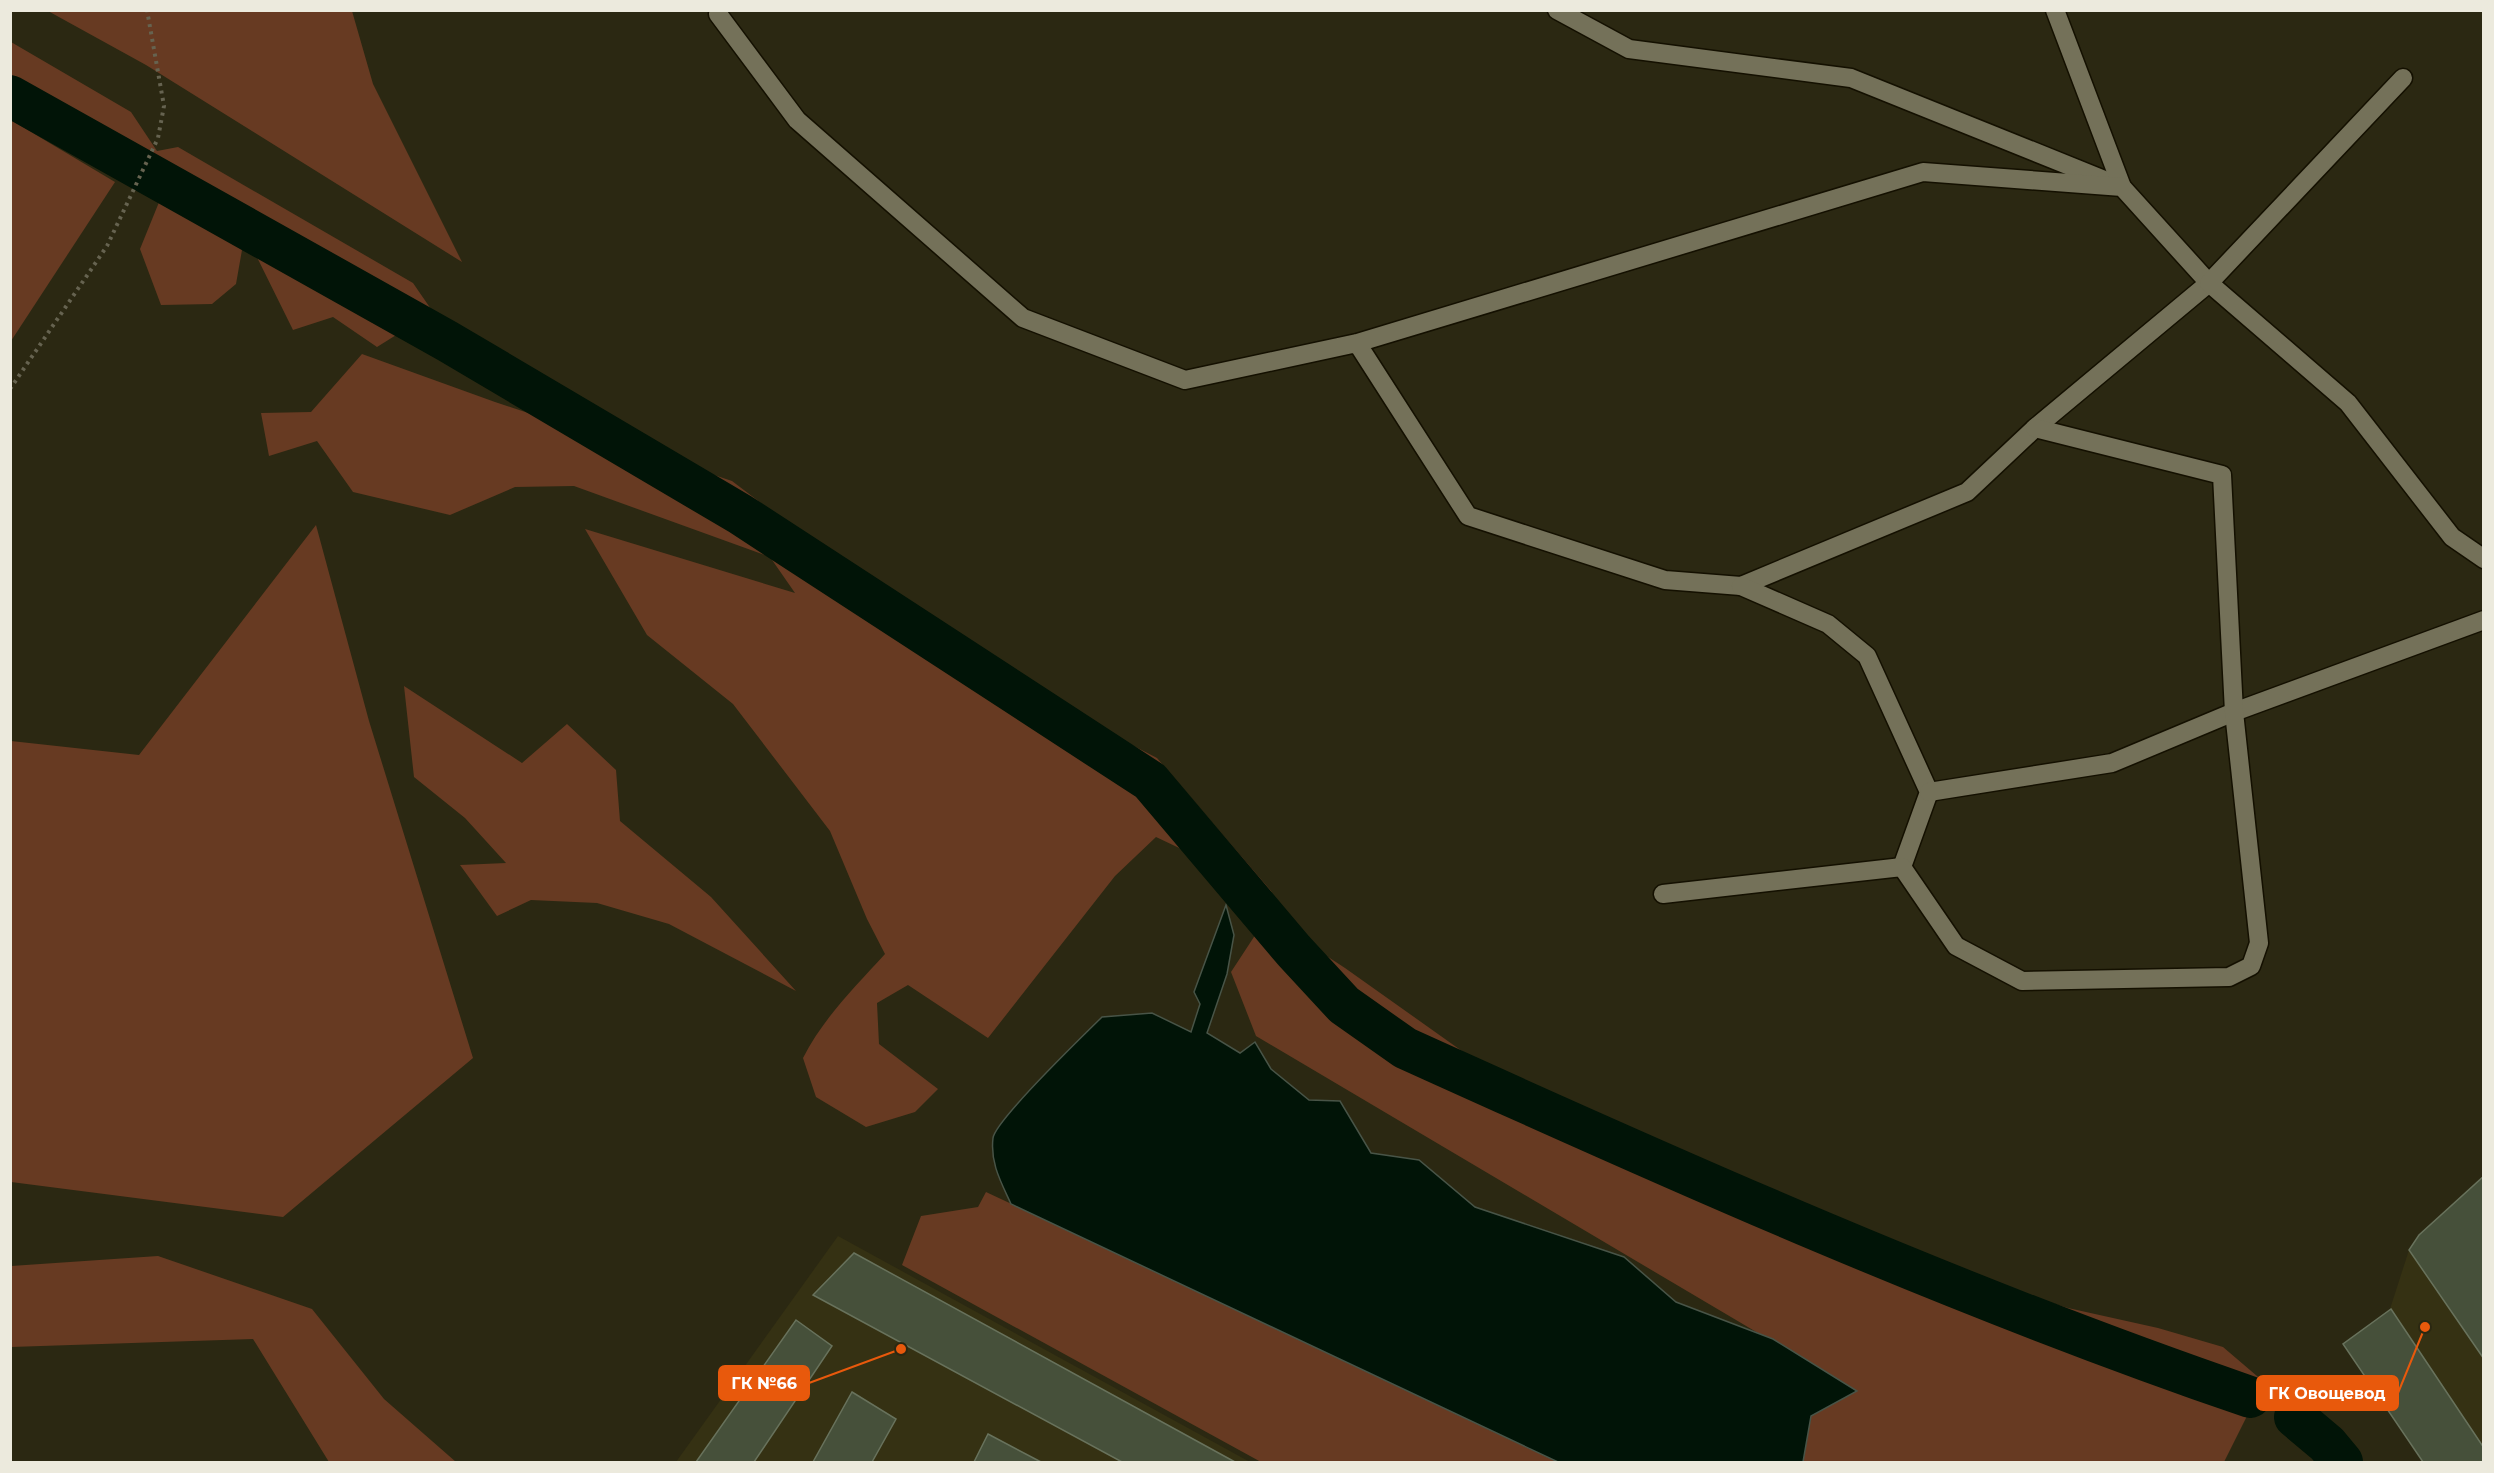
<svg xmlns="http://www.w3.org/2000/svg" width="2494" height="1473" viewBox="0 0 2494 1473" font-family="Montserrat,sans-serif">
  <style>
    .built { fill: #353113 }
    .green { fill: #673a22 }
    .water { fill: #011407; stroke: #485447; stroke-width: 1.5 }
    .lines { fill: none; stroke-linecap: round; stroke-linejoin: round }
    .canal { stroke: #011407; stroke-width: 42 }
    .building { fill: #46503a; stroke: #68725c; stroke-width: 1.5 }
    .lane-casing { stroke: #141000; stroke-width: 21 }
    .path { stroke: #666350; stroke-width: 4; stroke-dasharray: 3 4.5; stroke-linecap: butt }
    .lane { stroke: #747159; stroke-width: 18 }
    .leader { fill: none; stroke: #e8590c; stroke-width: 2 }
    .callout-dot { fill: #e8590c; stroke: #2b2812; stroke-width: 2 }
    .callout { fill: #e8590c; stroke: #e8590c; stroke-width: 2 }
    .callout-label { font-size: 16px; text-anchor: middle; font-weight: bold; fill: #fff }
  </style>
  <rect width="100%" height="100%" fill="#2b2812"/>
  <!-- built -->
  <g class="built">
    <polygon points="2483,1176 2483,1462 2423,1462 2343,1344 2390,1309 2409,1250 2419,1235"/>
    <polygon points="838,1236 1250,1462 676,1462"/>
  </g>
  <!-- green -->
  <g class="green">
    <polygon points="48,11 352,11 373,84 462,262 146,65"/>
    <polygon points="11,42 131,112 157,151 178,147 413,283 433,312 377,347 333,317 293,330 245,233 236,284 212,304 161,305 140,249 166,185 159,164 11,81"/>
    <polygon points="11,120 115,182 11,341"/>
    <path d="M362,354L495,402L732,481L802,534L945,635L1061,708L1157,758L1272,892L1156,837L1115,876L988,1038L908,985L877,1003L879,1044L938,1089L915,1112L866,1127L816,1097L803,1058C824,1017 855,987 885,954L867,919L830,831L733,704L647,635L585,529L795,593L770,557L574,486L515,487L450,515L353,492L317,441L269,456L261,413L311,412Z"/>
    <polygon points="316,525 369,721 473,1058 283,1217 11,1182 11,741 139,755"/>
    <polygon points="404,686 522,763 567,724 616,770 620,821 711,897 796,991 669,924 597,903 531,900 497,916 460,865 506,863 465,818 414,777"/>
    <polygon points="1267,917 1345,968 1531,1100 1679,1169 1877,1248 2068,1308 2158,1328 2223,1347 2264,1382 2224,1462 1803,1462 1811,1416 1856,1391 1256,1036 1231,972"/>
    <polygon points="986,1192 1558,1462 1261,1462 902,1265 921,1216 978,1207"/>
    <polygon points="158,1256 312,1309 384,1399 456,1462 329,1462 253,1339 11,1347 11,1266"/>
  </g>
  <!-- water -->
  <path class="water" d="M1226,905L1234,935L1227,974L1207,1033L1240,1053L1255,1042L1271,1069L1309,1100L1340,1101L1371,1153L1419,1160L1475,1207L1624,1257L1676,1302L1773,1339L1857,1391L1811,1416L1803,1462H1558L1011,1204C1001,1182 990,1163 993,1138C995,1120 1084,1035 1102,1017L1152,1013L1191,1032L1200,1004L1194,992Z"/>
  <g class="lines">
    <!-- canal -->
    <g class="canal">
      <path d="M10,96L447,341L740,514L1150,781L1294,951L1344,1005L1405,1048C1683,1174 1961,1298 2250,1397"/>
      <polyline points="2295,1417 2327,1444 2342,1462"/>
    </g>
  </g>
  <!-- building -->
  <g class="building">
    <polygon points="2484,1176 2484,1359 2409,1250 2419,1235"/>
    <polygon points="854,1253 1235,1462 1122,1462 813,1295"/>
    <polygon points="2391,1309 2484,1448 2484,1462 2423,1462 2343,1344"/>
    <polygon points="796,1320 832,1346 754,1462 696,1462"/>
    <polygon points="852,1392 896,1419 872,1462 813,1462"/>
    <polygon points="988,1434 1041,1462 974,1462"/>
  </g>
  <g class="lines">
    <!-- lane casing -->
    <g class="lane-casing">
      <g id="lane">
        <polyline points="1557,10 1629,49 1851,78 2107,181"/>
        <polyline points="2055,10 2122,187"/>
        <polyline points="718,14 797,120 1023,318 1185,380 1357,343 1923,172 2122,187 2209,283 2035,428 1967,492 1741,586 1665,580 1468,516 1357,343"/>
        <polyline points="2403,78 2209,283 2348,403 2452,537 2484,559"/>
        <polyline points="1741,586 1828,624 1867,656 1929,792 1902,867"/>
        <polyline points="1929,792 2112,763 2234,712 2484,620"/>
        <polyline points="1663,894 1902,867 1956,946 2022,981 2229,977 2251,966 2259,943 2234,712 2222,475 2035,428"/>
      </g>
    </g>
    <!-- path -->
    <polyline class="path" points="10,389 107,246 158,138 164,106 147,10"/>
    <!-- lane -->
    <use href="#lane" class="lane"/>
  </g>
  <!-- callouts -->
  <path class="leader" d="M901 1349L809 1383M2425 1327L2398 1393"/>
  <g class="callout-dot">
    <circle cx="901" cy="1349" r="6"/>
    <circle cx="2425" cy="1327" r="6"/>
  </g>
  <g class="callout">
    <rect x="719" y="1366" width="90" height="34" rx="6"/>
    <rect x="2257" y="1376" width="141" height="34" rx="6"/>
  </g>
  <g class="callout-label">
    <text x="764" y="1389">ГК №66</text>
    <text x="2327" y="1399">ГК Овощевод</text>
  </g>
  <!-- border -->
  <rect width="2494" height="1473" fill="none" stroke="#eceadd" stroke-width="24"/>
</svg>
